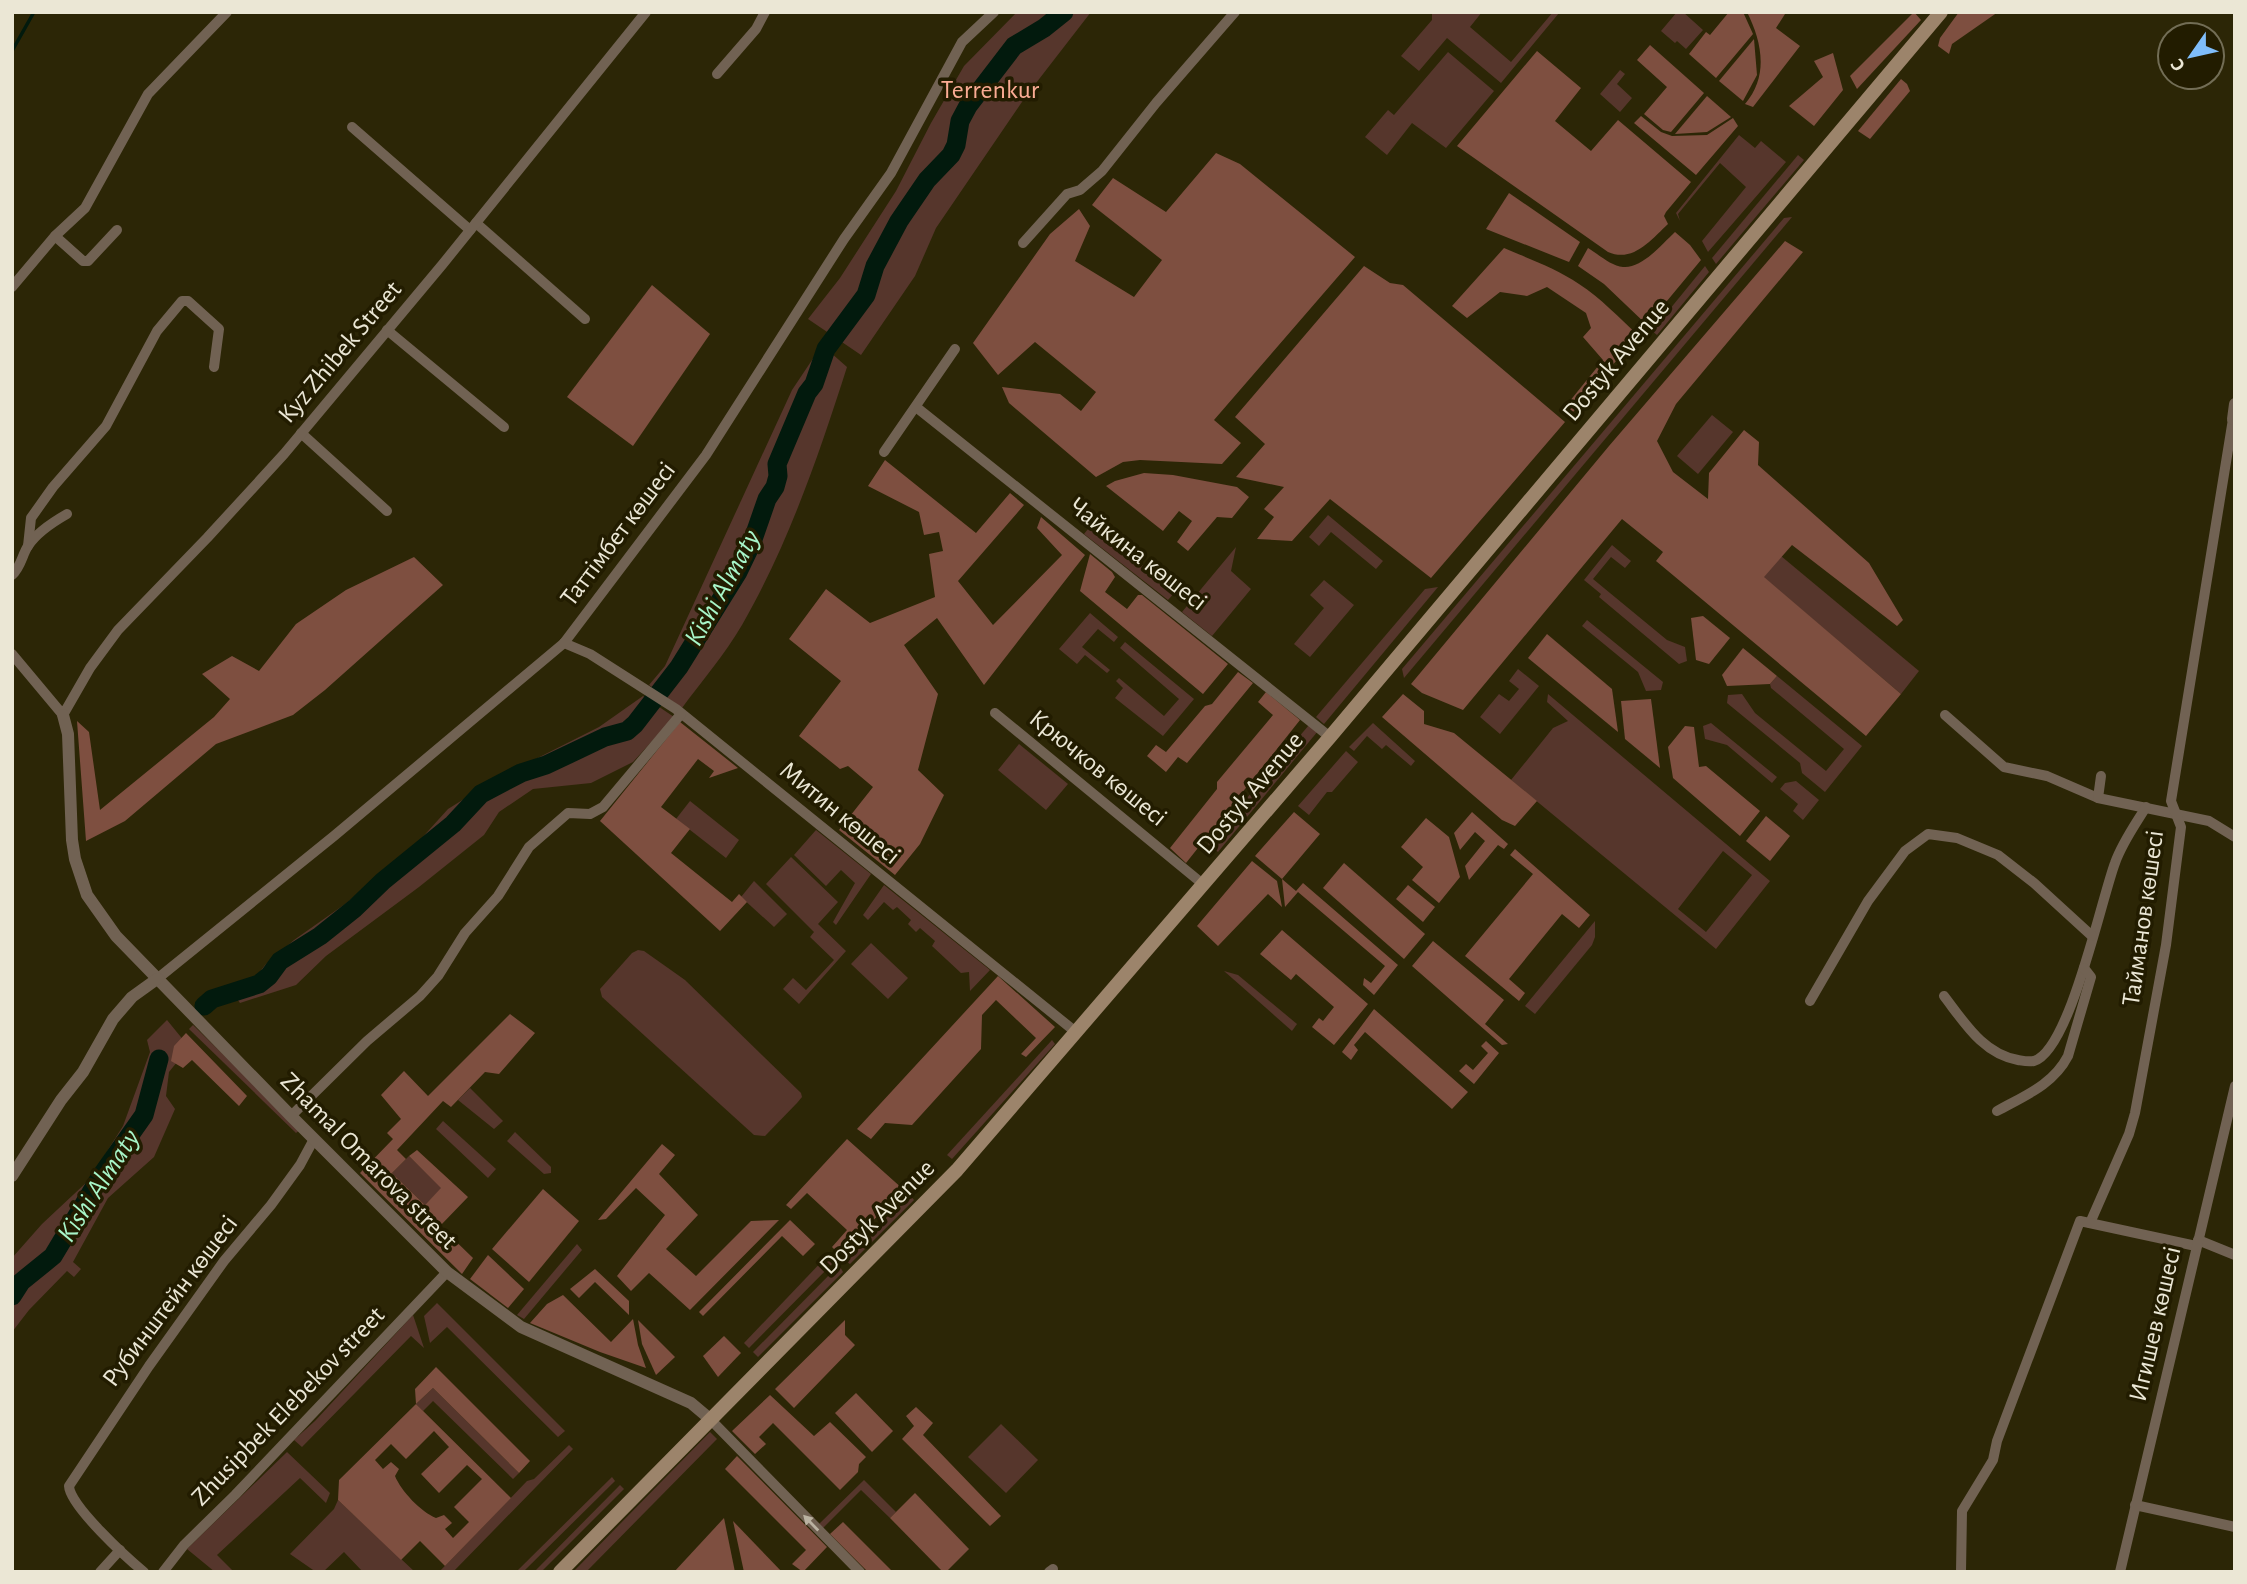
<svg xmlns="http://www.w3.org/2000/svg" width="2247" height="1584" viewBox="0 0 2247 1584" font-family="'Alegreya Sans',sans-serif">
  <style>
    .green { fill: #56362c; fill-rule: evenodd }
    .forest { fill: #7e4f40; fill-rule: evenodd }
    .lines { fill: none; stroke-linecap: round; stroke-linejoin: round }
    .stream { stroke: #021a0d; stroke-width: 3.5 }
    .river { stroke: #021a0d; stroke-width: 19 }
    .minor { stroke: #716253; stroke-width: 10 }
    .tertiary { stroke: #716253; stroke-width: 12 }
    .secondary { stroke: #9c846b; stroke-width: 14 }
    .oneway { fill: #bab2a1 }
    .labels { text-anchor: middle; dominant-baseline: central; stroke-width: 7; stroke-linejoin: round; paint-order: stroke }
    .park-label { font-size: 26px; fill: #faac94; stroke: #221c00 }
    .street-label { font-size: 26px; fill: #ebe7d5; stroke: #221c00 }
    .water-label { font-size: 28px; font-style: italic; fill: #a8f6c9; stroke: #221c00 }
  </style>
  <rect width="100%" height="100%" fill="#2c2606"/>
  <!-- green -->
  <g class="green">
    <polygon points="1017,12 1091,12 1026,96 936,228 915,276 861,355 808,319 840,278 896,191 931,123 964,66"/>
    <polygon points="1432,12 1482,12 1470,27 1511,62 1553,12 1559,13 1501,83 1447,38 1419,71 1401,56 1432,20"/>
    <polygon points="1677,12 1683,12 1703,30 1686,49 1677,41 1675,43 1661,31"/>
    <polygon points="1448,52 1494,91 1446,148 1412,123 1387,155 1365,137 1388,110 1394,115"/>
    <polygon points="1620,70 1625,74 1617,84 1632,98 1620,112 1600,94"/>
    <polygon points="1739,135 1755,148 1761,141 1786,162 1708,252 1702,241 1746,187 1720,163 1678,214 1680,221 1676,213"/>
    <polygon points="1798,155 1804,160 1716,264 1712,258"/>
    <polygon points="1792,217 1404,678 1402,669 1784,218"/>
    <polygon points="1705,266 1709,272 1657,335 1652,331"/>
    <path d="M822,345L847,367C819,455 788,545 742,625C725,654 702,681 682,708L649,685L665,666L792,390Z"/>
    <polygon points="1712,415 1733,432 1698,474 1677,456"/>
    <polygon points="1328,515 1383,561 1376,569 1331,532 1319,546 1309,537"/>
    <polygon points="1093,523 1175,592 1168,600 1084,534"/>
    <polygon points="1612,545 1631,561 1625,568 1611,557 1593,579 1667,640 1685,647 1687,661 1679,664 1599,597 1601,594 1584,580"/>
    <polygon points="1236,547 1231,571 1251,589 1212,636 1182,612"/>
    <polygon points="1781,556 1919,671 1901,694 1763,577"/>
    <polygon points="1324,580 1354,605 1310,657 1294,644 1324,608 1310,595"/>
    <polygon points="1438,587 1324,724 1316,717 1425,589"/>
    <polygon points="1090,613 1118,637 1114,642 1098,629 1082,647 1110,670 1107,673 1085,655 1077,664 1059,649"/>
    <polygon points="1587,620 1663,682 1661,690 1646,691 1638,672 1582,626"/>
    <polygon points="1125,642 1194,699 1163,736 1115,698 1123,688 1116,681 1119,678 1164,716 1179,699 1120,648"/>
    <polygon points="1518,669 1539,686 1500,734 1480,717 1499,694 1509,701 1519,689 1509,681"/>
    <polygon points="1777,676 1862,746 1825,792 1802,773 1800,763 1727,703 1728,695 1742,694 1755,713 1826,771 1844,749 1771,688 1770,684"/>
    <path d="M1548,694L1770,881L1716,949L1511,780L1553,728L1568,721L1547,702ZM1723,851L1752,875L1706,932L1678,909Z"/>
    <polygon points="643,696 674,717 633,762 591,783 533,789 499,812 484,835 419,887 326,956 296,985 240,1003 229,988 253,981 265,965 294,940 345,904 410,851 448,809 496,779 599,727"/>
    <polygon points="1373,723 1415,761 1411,766 1386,745 1382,749 1367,736 1354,751 1349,747"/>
    <polygon points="1711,723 1777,777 1772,783 1727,745 1705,739 1703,726"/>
    <polygon points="1309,725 1318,731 1218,852 1208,844"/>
    <polygon points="1019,744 1068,784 1046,810 998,770"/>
    <polygon points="1346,751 1358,762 1332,792 1327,792 1309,815 1298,806"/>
    <polygon points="1796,781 1819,800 1803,820 1793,811 1798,804 1780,789 1785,783"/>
    <polygon points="690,801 739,840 726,858 676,819"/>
    <polygon points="816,830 871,874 836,925 833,922 855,883 841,870 826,886 794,855"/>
    <polygon points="791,857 838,902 818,924 846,951 799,1004 783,989 793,978 806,990 834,960 810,937 814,932 766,884"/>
    <polygon points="754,881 787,914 774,927 741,897"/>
    <polygon points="884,885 990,970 970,991 969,972 961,973 932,946 935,941 920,928 916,932 908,924 911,920 897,907 893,910 884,902 868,920 863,915"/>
    <polygon points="1595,921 1595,937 1592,945 1535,1014 1525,1006"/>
    <polygon points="871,943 908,978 888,999 851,964"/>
    <polygon points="638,950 644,951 685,980 801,1093 802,1097 797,1103 765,1136 754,1135 602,997 600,989 632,953"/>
    <polygon points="1224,971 1238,975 1297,1024 1292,1031"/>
    <polygon points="167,1020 189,1047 169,1072 166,1096 175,1109 154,1157 108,1198 73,1262 81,1269 74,1277 67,1271 29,1310 12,1332 12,1258 42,1224 89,1180 123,1126 150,1052 147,1040"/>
    <polygon points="193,1025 300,1130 296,1133 189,1029"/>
    <polygon points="1052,1040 1055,1044 952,1159 947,1155"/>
    <polygon points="470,1088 503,1121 494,1129 458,1100"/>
    <polygon points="443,1121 496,1169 488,1178 436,1129"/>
    <polygon points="515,1132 551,1167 551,1173 544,1174 507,1141"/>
    <polygon points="409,1156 442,1188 425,1205 392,1173"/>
    <polygon points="909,1194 914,1200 850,1264 844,1260"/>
    <polygon points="577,1244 582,1250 524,1319 517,1315"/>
    <polygon points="827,1256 834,1262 749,1348 744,1343"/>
    <polygon points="839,1265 843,1272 758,1357 753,1352"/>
    <polygon points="437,1303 565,1431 558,1437 447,1327 430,1343 424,1316"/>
    <polygon points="413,1315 424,1348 411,1336 302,1447 294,1440 315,1421"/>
    <polygon points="433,1388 519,1473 513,1479 433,1401 423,1411 416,1404"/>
    <polygon points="1001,1424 1038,1460 1006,1493 968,1457"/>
    <polygon points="710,1432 717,1439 586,1572 573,1572"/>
    <polygon points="569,1445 573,1449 453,1572 439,1572 527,1481 534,1479"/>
    <polygon points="287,1452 330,1493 326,1503 300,1478 217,1555 234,1572 215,1572 187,1549"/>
    <polygon points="612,1477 615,1481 523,1572 516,1572"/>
    <polygon points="864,1480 896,1512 890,1518 861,1490 823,1528 819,1524"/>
    <polygon points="620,1485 624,1489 541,1572 534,1572"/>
    <polygon points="338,1500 415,1572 363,1572 344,1552 323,1572 316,1572 290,1554 334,1509"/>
  </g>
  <!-- forest -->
  <g class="forest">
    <polygon points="1729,12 1743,12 1753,34 1716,78 1689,54 1706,32 1710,35"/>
    <path d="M1747,12H1782L1785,14L1776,28L1800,46L1753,107L1745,104C1769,76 1762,42 1747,12Z"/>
    <polygon points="1914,12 1921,20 1857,89 1850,76"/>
    <polygon points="1959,12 1998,12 1952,44 1949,54 1938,46 1940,38"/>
    <polygon points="1754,39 1757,75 1743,101 1719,81"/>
    <polygon points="1650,45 1704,93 1671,132 1663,130 1644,114 1667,87 1637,60"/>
    <path d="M1537,51L1581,88L1555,121L1591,151L1618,120L1691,182L1666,212L1664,216L1668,224C1651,240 1633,263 1608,252L1457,146Z"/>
    <polygon points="1833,53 1843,90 1814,126 1789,106 1823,77 1814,61"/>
    <polygon points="1901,79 1907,84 1910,91 1870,139 1858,131"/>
    <polygon points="1707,96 1731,117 1707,132 1675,134"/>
    <polygon points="1641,116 1661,132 1672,136 1707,135 1733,118 1738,126 1696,175 1634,123"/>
    <polygon points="1216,153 1240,164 1355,257 1214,420 1241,443 1222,464 1140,460 1123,462 1096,477 1009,403 1002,387 1060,394 1081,411 1096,392 1035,342 998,375 973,343 1050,234 1079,209 1090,226 1075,261 1134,297 1162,260 1092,205 1113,178 1166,212"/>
    <polygon points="1509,193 1580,242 1569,262 1486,229"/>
    <path d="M1675,232L1690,245L1701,260L1647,325L1604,284L1578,266L1588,248C1598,254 1611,266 1623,267C1642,269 1663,243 1675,232Z"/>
    <polygon points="1785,241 1803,252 1676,404 1657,441 1673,472 1708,499 1709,473 1744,430 1759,442 1758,465 1869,563 1903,620 1897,626 1792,545 1764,577 1901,694 1866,736 1656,561 1663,552 1622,519 1463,710 1422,693 1411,684 1609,446"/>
    <path d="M1504,248C1529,259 1556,268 1579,284C1601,298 1619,318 1638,335L1573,412L1565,407L1603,360L1583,337L1591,328L1586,313L1547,287L1527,296L1500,292L1467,318L1452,306Z"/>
    <polygon points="1364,266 1390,283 1403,285 1565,422 1431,578 1330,499 1292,541 1257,539 1274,517 1264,509 1284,487 1236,477 1265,444 1235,417"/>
    <polygon points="652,285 710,334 633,446 567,397"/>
    <polygon points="885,460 976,533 1010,493 1024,505 958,581 993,625 1062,555 1037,528 1041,517 1085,555 984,685 937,618 904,645 938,694 918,770 944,795 920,844 895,875 839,830 873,787 848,766 840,769 799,736 841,681 789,639 826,589 870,623 935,597 929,554 943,551 939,532 924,535 919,512 868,486"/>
    <polygon points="1144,473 1173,475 1237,487 1249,497 1232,518 1217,517 1188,551 1177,542 1192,521 1179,511 1163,531 1106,486 1115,481"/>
    <polygon points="1090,554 1112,572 1115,577 1105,592 1127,609 1138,595 1142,595 1228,664 1203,694 1080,591"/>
    <polygon points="414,557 443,585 325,690 293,715 216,744 125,821 86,841 77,721 89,732 100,810 214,717 230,699 202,674 232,656 259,671 296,624 346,590"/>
    <polygon points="1703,616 1730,638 1709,664 1696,660 1691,618"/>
    <polygon points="1547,634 1612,689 1618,732 1528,658"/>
    <polygon points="1743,648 1777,676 1770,684 1727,686 1722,675"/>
    <polygon points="1238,672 1253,683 1187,763 1178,757 1166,772 1147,756 1156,745 1166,752 1205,706 1212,704"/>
    <polygon points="1266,692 1300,720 1186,863 1170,848 1217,789 1217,782 1273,715 1258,702"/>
    <polygon points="1403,694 1424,711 1424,724 1454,733 1537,801 1515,826 1502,820 1382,717"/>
    <polygon points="1651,699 1660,768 1625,739 1621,701"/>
    <polygon points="680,722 738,768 709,778 714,771 698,759 661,807 690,829 671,853 732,902 739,894 747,902 720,931 600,821"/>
    <polygon points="1685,726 1694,727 1699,767 1706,766 1760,811 1740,836 1673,778 1668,747"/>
    <polygon points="1294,812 1320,834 1282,879 1296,891 1303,883 1398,965 1374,995 1363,985 1364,978 1371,983 1385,966 1298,892 1285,907 1282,879 1255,856"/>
    <polygon points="1472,812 1508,844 1504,849 1498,845 1469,880 1465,866 1485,841 1475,832 1460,850 1454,833"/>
    <polygon points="1766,816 1790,836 1770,861 1746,841"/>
    <polygon points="1426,818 1449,837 1460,877 1439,903 1412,880 1423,867 1401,847"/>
    <polygon points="1515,849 1590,915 1579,928 1562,914 1509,979 1525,993 1519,1001 1465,956 1533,874 1510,855"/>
    <polygon points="1252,861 1277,881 1282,907 1268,894 1218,946 1197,926"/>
    <polygon points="1344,863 1425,934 1404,959 1323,888"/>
    <polygon points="1408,885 1435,907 1423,922 1396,899"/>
    <polygon points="1282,930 1368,1004 1334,1045 1312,1027 1319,1018 1323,1021 1334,1007 1296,974 1291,980 1260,954"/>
    <polygon points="1433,941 1504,1000 1485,1024 1508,1044 1502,1045 1412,966"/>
    <polygon points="998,976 1055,1027 1026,1057 1021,1054 1036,1038 996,1000 982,1015 981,1049 912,1125 885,1123 871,1139 857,1129"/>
    <polygon points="1374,1009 1468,1092 1452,1109 1365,1032 1354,1045 1358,1050 1351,1060 1342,1052"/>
    <polygon points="510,1014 535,1033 499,1074 485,1072 451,1107 443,1101 397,1150 406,1159 392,1173 425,1205 441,1188 409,1156 417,1150 468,1197 440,1226 473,1258 462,1274 360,1173 393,1139 387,1133 401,1119 381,1095 404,1071 428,1096"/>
    <polygon points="186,1033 247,1096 239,1106 192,1060 183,1068 171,1061 174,1046"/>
    <polygon points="1486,1041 1499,1053 1474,1084 1459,1071 1466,1064 1473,1070 1488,1053 1481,1046"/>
    <polygon points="847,1139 904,1190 839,1254 832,1247 847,1230 807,1193 791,1209 786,1205"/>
    <polygon points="662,1144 675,1155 659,1174 698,1215 666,1249 696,1276 751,1221 779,1220 690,1310 649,1273 631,1291 617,1276 665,1215 636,1188 606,1219 598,1220"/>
    <polygon points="543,1189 579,1221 529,1282 492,1249"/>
    <polygon points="790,1220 815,1244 803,1256 782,1236 703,1316 699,1312"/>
    <polygon points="488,1255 524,1289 508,1308 470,1279"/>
    <polygon points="595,1269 629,1301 629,1315 595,1282 579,1298 570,1289"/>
    <polygon points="563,1295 611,1342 633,1319 638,1345 646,1368 600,1352 530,1323 547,1304"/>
    <polygon points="638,1320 675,1357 656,1375 642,1344"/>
    <polygon points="845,1320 845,1335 855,1345 794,1408 775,1389"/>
    <polygon points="724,1336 741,1353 718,1377 703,1356"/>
    <path d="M436,1367L530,1461L519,1473L433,1388L416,1404L511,1498L445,1566L420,1541L401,1560L338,1500L339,1480L416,1404L415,1389ZM434,1431L449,1447L421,1474L439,1493L467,1465L482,1479L454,1507L469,1522L453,1538L445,1529L452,1523L444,1515L436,1518C421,1512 401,1491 395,1476L399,1469L391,1462L383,1469L375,1460L391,1444L406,1459Z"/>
    <polygon points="856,1393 893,1431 872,1452 835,1413"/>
    <polygon points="770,1395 814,1436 830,1422 866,1457 859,1464 858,1472 840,1490 773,1423 759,1437 766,1444 755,1454 732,1431"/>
    <polygon points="916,1407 933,1423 923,1435 1001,1516 990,1526 902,1439 914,1426 906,1416"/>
    <polygon points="737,1456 827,1547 803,1572 792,1564 806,1550 725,1469"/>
    <polygon points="915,1493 969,1549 946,1572 943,1572 890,1518"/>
    <polygon points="724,1518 735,1572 674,1572"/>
    <polygon points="733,1521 782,1572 744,1572"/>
    <polygon points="843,1522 893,1572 868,1572 830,1534"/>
  </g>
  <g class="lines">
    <!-- stream -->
    <polyline class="stream" points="12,51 34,12"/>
    <!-- river -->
    <g class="river">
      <polyline points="204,1006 212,999 259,984 269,976 280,961 320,936 355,908 383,881 453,824 481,794 521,773 546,765 605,737 627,731 635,724 679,667 738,572 751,545 767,499 775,487 778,476 777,464 807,393 814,384 826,349 866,295 875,266 899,221 927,180 951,155 956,145 960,121 968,106 1014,46 1044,28 1064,12"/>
      <polyline points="12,1296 21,1282 53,1256 101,1176 144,1115 159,1059"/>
    </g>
    <!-- minor -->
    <g class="minor">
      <polyline points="717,74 756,29 765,12"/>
      <polyline points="352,127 470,230"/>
      <polyline points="476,223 585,319"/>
      <polyline points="55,236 83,261 88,261 117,230"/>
      <polyline points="1023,243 1067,194 1080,190 1102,171 1156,103 1235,12"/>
      <polyline points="12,287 55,236 85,208 148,94 227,12"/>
      <polyline points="387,330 504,427"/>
      <polyline points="916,407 1330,737"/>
      <polyline points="301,433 387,511"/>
      <polyline points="884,452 955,349"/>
      <polyline points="28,546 31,518 53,487 106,426 157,331 182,301 188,301 219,329 214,367"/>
      <path d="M12,575C21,567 22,555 28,546C37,532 53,522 67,514"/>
      <polyline points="564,643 590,654 676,709 1077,1033"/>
      <polyline points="12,654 63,715 90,668 118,630 207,538 284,454 442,265 646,12"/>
      <polyline points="995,713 1204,885"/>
      <polyline points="1945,715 2004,767 2047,776 2098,798 2209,821 2235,837"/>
      <polyline points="2098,798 2101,776"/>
      <polyline points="157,979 334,836 564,643 706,455 844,239 891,173 962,42 994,12"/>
      <path d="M1944,996C1964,1022 1983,1054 2018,1060C2024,1061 2028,1062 2034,1061C2070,1050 2101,900 2115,863C2122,843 2135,825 2146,807"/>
      <polyline points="1810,1001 1868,901 1905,851 1928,834 1957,838 1998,855 2034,883 2092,936"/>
      <path d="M1997,1111C2024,1096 2053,1085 2068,1056L2091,977L2084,968"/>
      <polyline points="291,1116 367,1041 420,996 438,976 465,933 498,896 529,847 568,813 590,814 603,807 681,714"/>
      <polyline points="2090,1223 2129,1134 2135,1113 2166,945 2181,827 2171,801 2233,419"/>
      <polyline points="2198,1240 2235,1255"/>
      <polyline points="710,1419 860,1572"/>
      <polyline points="2135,1505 2235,1527"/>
      <polyline points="100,1572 120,1550"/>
      <path d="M144,1572C127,1558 70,1506 69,1486L149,1366L224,1261L271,1205L300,1165L314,1139"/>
      <polyline points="163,1572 184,1545 235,1495 447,1272"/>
      <polyline points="1049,1572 1053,1569"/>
      <polyline points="1961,1572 1962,1511 1993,1460 1997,1441 2080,1221 2196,1246"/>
      <polyline points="2120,1572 2235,1086"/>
    </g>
    <!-- tertiary -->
    <g class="tertiary">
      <polyline points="2235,404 2233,419 2235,419"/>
      <polyline points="63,715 68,734 72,840 75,859 87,895 116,936 291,1116 447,1272 521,1327 691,1403 710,1419"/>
      <polyline points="12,1176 61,1100 83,1072 113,1019 132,997 157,979"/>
    </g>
    <!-- secondary -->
    <polyline class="secondary" points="560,1572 957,1170 1330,737 1941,12"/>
  </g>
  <!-- one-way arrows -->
  <defs><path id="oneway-solid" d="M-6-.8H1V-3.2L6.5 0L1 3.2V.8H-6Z" transform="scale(1.75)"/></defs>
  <use class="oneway" href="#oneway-solid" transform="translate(811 1523) rotate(-134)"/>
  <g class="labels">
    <!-- park labels -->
    <g class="park-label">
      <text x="990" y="90">Terrenkur</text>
    </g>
    <!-- street labels -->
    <g class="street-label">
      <text transform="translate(340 352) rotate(-50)">Kyz Zhibek Street</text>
      <text transform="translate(1616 360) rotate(-50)">Dostyk Avenue</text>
      <text transform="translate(618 534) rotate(-53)">Таттімбет көшесі</text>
      <text transform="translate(1138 554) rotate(38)">Чайкина көшесі</text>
      <text transform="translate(1098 768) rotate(39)">Крючков көшесі</text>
      <text transform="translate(1250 793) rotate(-50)">Dostyk Avenue</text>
      <text transform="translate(840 813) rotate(39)">Митин көшесі</text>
      <text transform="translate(2143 918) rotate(-82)">Тайманов көшесі</text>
      <text transform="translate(369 1161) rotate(45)">Zhamal Omarova street</text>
      <text transform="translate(877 1217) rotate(-45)">Dostyk Avenue</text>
      <text transform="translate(170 1301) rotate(-53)">Рубинштейн көшесі</text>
      <text transform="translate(2155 1324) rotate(-77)">Игишев көшесі</text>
      <text transform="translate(288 1406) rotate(-46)">Zhusipbek Elebekov street</text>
    </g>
    <!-- water labels -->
    <g class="water-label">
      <text transform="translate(723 588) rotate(-61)">Kіshі Almaty</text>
      <text transform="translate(99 1186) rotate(-57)">Kіshі Almaty</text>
    </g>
  </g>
  <!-- border -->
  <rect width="2247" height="1584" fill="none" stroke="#ebe7d5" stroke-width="28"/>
  <!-- north arrow -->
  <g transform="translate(2191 56) rotate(236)"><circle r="33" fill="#221c00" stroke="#726d55" stroke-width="2"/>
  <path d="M0-5L12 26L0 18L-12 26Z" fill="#7fbdfa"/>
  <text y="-10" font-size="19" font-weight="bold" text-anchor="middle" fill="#ebe7d5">С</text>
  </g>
</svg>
